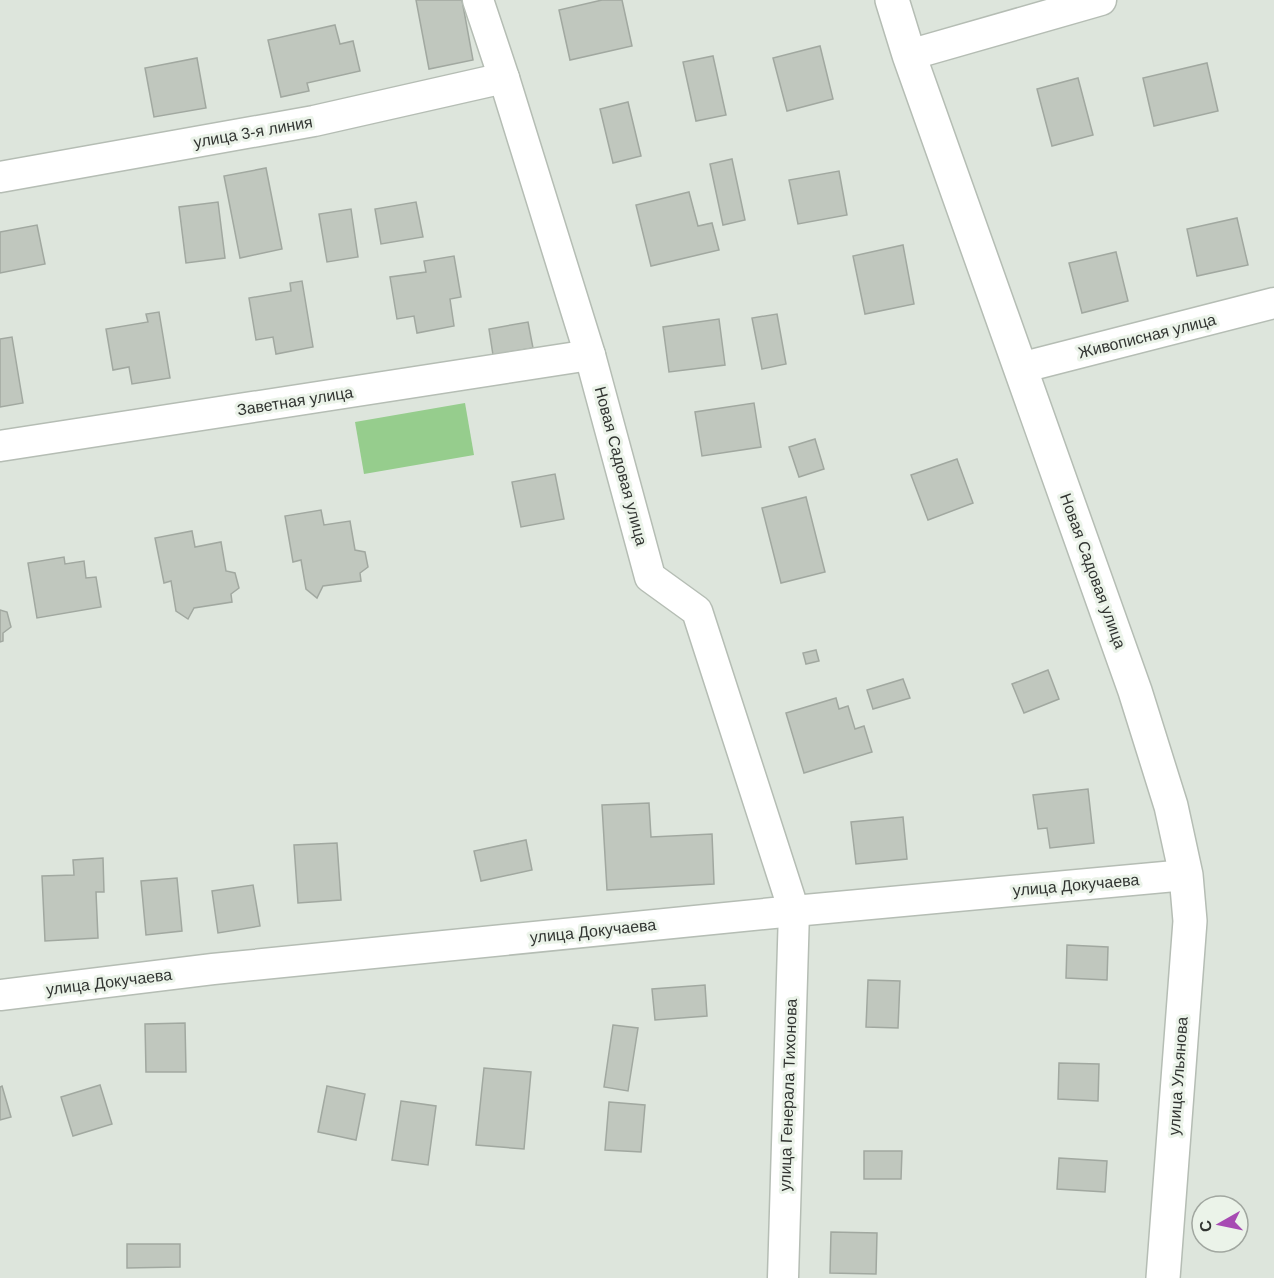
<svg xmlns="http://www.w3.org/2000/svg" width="1274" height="1278" viewBox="0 0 1274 1278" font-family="Arial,sans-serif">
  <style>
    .green { fill: #96cd8d }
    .building { fill: #c0c7be; stroke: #a1a8a0; stroke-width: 1.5 }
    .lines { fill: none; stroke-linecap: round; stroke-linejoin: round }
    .street-casing { stroke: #b5bdb4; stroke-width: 33 }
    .secondary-casing { stroke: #b5bdb4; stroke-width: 36 }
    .street { stroke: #fff; stroke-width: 30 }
    .secondary { stroke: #fff; stroke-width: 33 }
    .labels { text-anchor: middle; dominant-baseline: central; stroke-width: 6; stroke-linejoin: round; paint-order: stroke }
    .street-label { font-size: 16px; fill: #323532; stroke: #ebf3e9 }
  </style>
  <rect width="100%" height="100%" fill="#dde5dc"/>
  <!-- green -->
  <polygon class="green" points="465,403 474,455 364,474 355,422"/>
  <!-- building -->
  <g class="building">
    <polygon points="416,0 462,0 473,60 429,69"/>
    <polygon points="602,0 622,0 632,46 570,60 559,10"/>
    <polygon points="335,25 340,44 353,41 360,71 307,83 309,91 281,97 268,40"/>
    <polygon points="820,46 833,99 787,111 773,58"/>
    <polygon points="713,56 726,115 696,121 683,62"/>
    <polygon points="197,58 206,108 154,117 145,68"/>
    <polygon points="1207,63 1218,111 1154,126 1143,78"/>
    <polygon points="1078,78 1093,135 1052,146 1037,89"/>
    <polygon points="628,102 641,156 613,163 600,109"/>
    <polygon points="732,159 745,220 723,225 710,164"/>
    <polygon points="266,168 282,249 240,258 224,176"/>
    <polygon points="839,171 847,215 798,224 789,180"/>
    <polygon points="689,192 698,226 712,223 719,250 651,266 636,205"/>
    <polygon points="218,202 225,258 186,263 179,207"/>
    <polygon points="416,202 423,237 381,244 375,209"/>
    <polygon points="351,209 358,257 327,262 319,214"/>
    <polygon points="1237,218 1248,265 1197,276 1187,229"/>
    <polygon points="37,225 45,264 0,273 0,232"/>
    <polygon points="903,245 914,304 865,314 853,256"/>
    <polygon points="1116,252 1128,301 1082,313 1069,263"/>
    <polygon points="454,256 461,297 450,299 454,326 417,333 414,316 397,319 390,277 426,272 424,261"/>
    <polygon points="302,281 313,347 276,354 273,337 256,340 249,298 291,291 290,283"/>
    <polygon points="159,312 170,378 132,384 129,367 113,370 106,329 148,322 146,314"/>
    <polygon points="777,314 786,364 762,369 752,318"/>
    <polygon points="719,319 725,365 669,372 663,327"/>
    <polygon points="528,322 533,348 493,355 489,329"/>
    <polygon points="12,337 23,403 0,407 0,339"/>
    <polygon points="754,403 761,447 702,456 695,412"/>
    <polygon points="815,439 824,469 799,477 789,447"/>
    <polygon points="957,459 973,503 928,520 911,475"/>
    <polygon points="555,474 564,519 521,527 512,482"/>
    <polygon points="806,497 825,572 781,583 762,508"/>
    <polygon points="321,510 324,525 350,521 355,550 365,552 368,567 360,573 361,581 323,586 317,598 306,589 301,560 293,562 285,516"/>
    <polygon points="192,531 195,547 221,542 226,571 235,573 239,588 231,594 232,602 194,608 188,619 176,611 171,581 164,583 155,538"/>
    <polygon points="64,557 65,564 84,561 86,578 96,577 101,607 37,618 28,563"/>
    <polygon points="0,610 7,612 11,627 3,633 3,641 0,642"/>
    <polygon points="816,650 819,661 806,664 803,653"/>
    <polygon points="1048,670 1059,699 1024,713 1012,684"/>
    <polygon points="903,679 910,698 873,709 867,690"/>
    <polygon points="836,698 839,709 848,706 855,729 864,726 872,752 804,773 786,713"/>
    <polygon points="1088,789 1094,843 1050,848 1047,828 1038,829 1033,795"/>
    <polygon points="649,803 651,837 712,834 714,884 607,890 602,805"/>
    <polygon points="903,817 907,859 856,864 851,822"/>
    <polygon points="526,840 532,870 481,881 474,851"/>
    <polygon points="337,843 341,900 298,903 294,845"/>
    <polygon points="103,858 104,892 96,892 98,938 45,941 42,876 74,875 73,860"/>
    <polygon points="177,878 182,931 146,935 141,881"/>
    <polygon points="253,885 260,926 218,933 212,891"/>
    <polygon points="1067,945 1108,947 1107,980 1066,978"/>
    <polygon points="868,980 900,981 898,1028 866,1027"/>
    <polygon points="705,985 707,1016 655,1020 652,989"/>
    <polygon points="185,1023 186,1072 146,1072 145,1024"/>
    <polygon points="613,1025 638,1028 628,1091 604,1087"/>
    <polygon points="1059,1063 1099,1064 1098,1101 1058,1099"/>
    <polygon points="484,1068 531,1072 524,1149 476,1145"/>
    <polygon points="100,1085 112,1124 73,1136 61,1097"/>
    <polygon points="2,1086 11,1117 0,1120 0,1087"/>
    <polygon points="327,1086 365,1094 356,1140 318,1132"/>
    <polygon points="401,1101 436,1106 428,1165 392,1160"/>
    <polygon points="609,1102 645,1105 641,1152 605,1150"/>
    <polygon points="864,1151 902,1151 901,1179 864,1179"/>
    <polygon points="1059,1158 1107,1161 1105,1192 1057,1189"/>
    <polygon points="831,1232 877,1233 876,1274 830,1273"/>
    <polygon points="127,1244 180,1244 180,1267 127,1268"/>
  </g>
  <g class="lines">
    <!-- street casing -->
    <g class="street-casing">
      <g id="street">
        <polyline points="478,0 504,78 590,355 650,577 697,611 794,911 783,1278"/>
        <polyline points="909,55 1101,0"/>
        <polyline points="0,177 314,121 504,78"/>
        <polyline points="1020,368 1274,303"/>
        <polyline points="0,446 590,355"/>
        <polyline points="0,995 213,969 794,911 1186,875"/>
      </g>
    </g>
    <!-- secondary casing -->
    <g class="secondary-casing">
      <polyline id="secondary" points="892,0 909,55 1135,691 1171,806 1186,875 1190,921 1163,1278"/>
    </g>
    <!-- street -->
    <use href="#street" class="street"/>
    <!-- secondary -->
    <use href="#secondary" class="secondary"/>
  </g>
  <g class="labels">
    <!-- street labels -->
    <g class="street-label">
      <text transform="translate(253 132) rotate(-10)">улица 3-я линия</text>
      <text transform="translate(1147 336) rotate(-14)">Живописная улица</text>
      <text transform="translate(295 401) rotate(-9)">Заветная улица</text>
      <text transform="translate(621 466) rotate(75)">Новая Садовая улица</text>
      <text transform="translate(1093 571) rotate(70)">Новая Садовая улица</text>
      <text transform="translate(1076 885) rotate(-5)">улица Докучаева</text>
      <text transform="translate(593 931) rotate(-6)">улица Докучаева</text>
      <text transform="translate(109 982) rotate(-7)">улица Докучаева</text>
      <text transform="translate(1178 1076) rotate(-86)">улица Ульянова</text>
      <text transform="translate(788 1095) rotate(-88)">улица Генерала Тихонова</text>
    </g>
  </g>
  <!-- north arrow -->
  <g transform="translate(1220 1224) rotate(261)"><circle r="28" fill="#ebf3e9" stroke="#a1a7a0" stroke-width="1.5"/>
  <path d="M0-4.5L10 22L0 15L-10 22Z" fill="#a74ab3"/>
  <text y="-9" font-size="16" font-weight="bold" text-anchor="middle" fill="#323532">С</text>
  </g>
</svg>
